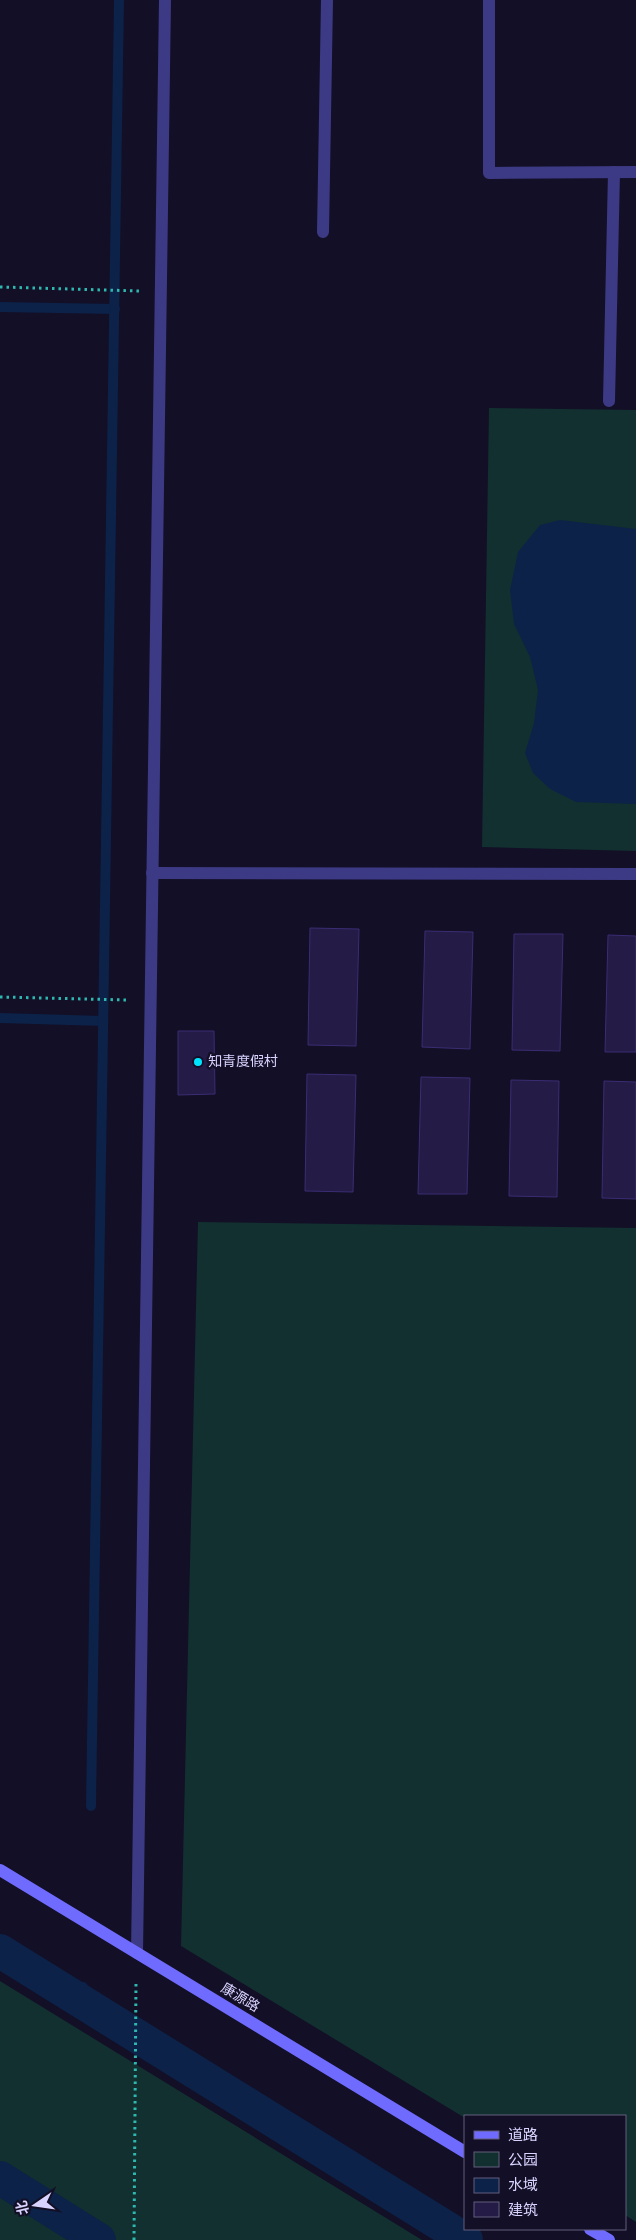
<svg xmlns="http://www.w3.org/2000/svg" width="636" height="2240" viewBox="0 0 636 2240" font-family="'Source Sans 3','Noto Sans SC',sans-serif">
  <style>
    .green { fill: #12302f }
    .water { fill: #0c2248 }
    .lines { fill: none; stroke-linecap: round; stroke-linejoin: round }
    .stream { stroke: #0c2248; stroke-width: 10 }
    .canal { stroke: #0c2248; stroke-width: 34 }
    .building { fill: #241b47; stroke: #3b2d73 }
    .path { stroke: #2fb8b0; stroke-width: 3; stroke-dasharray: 2.5 4; stroke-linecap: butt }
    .lane { stroke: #3d3a85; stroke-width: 12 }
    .street { stroke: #3d3a85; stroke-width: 12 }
    .secondary { stroke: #6f6bff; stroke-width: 12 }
    .poi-dot { fill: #00e5ff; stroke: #130f26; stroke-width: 2 }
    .labels { text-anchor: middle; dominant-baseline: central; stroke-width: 4.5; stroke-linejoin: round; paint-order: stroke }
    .poi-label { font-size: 14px; fill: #d9d4ff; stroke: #130f26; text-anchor: start }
    .street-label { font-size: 14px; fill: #d9d4ff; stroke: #130f26 }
  </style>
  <rect width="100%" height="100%" fill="#130f26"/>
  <!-- green -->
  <g class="green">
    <polygon points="489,408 636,410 636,851 482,847"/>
    <polygon points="198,1222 636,1228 636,2222 625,2215 625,2116 465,2118 181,1946"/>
    <polygon points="0,1981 422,2240 0,2240"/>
  </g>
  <!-- water -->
  <polygon class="water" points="560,520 636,529 636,804 576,802 550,789 533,773 525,753 534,723 538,690 530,657 514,624 510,590 518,552 540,525"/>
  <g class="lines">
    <!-- stream -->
    <g class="stream">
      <polyline points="0,307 115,309"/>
      <polyline points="0,1018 103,1021"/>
      <polyline points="91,1806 119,0"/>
      <polyline points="82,2002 83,1987"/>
    </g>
    <!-- canal -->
    <g class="canal">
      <polyline points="0,1951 466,2240"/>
      <polyline points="0,2178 99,2240"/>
    </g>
  </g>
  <!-- building -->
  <g class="building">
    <polygon points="310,928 359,929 356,1046 308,1045"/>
    <polygon points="425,931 473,932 470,1049 422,1047"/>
    <polygon points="514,934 563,934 560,1051 512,1050"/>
    <polygon points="608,935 636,936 636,1052 605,1052"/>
    <polygon points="178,1031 214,1031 215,1094 178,1095"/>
    <polygon points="307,1074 356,1075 353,1192 305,1191"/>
    <polygon points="421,1077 470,1078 467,1194 418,1194"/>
    <polygon points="511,1080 559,1081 557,1197 509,1196"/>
    <polygon points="604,1081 636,1082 636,1199 602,1198"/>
  </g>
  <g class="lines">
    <!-- path -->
    <g class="path">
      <polyline points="0,287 139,291"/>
      <polyline points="0,997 127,1000"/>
      <polyline points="134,2240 136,1981"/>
    </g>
    <!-- lane -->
    <g class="lane">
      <polyline points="489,0 489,173 636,172"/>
      <polyline points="323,232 327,0"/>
      <polyline points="609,401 614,172"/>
    </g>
    <!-- street -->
    <g class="street">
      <polyline points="152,873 636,874"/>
      <polyline points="137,1953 165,0"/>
    </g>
    <!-- secondary -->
    <g class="secondary">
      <polyline points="0,1870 465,2152"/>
      <polyline points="590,2229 609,2240"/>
    </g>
  </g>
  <!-- markers -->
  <circle class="poi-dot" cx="198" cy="1062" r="5"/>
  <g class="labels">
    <!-- poi labels -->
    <g class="poi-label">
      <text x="208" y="1062">知青度假村</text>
    </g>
    <!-- street labels -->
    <g class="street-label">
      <text transform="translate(240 1998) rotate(31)">康源路</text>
    </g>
  </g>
  <!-- legend -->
  <rect x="464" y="2115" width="162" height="115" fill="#130f26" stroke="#625e7d"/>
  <rect x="474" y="2131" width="25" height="8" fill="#6f6bff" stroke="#625e7d"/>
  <text x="508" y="2140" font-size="15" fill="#d9d4ff">道路</text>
  <rect x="474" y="2152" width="25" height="15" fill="#12302f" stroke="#625e7d"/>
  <text x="508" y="2165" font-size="15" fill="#d9d4ff">公园</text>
  <rect x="474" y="2178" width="25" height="15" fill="#0c2248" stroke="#625e7d"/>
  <text x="508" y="2190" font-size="15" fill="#d9d4ff">水域</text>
  <rect x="474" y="2202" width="25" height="15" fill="#241b47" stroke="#625e7d"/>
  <text x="508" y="2215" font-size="15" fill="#d9d4ff">建筑</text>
  <!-- north arrow -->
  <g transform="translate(35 2205) rotate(257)" stroke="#130f26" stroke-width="4" paint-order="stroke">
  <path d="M0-4L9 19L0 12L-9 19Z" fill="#d9d4ff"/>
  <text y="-8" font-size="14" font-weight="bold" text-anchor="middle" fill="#d9d4ff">北</text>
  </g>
</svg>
